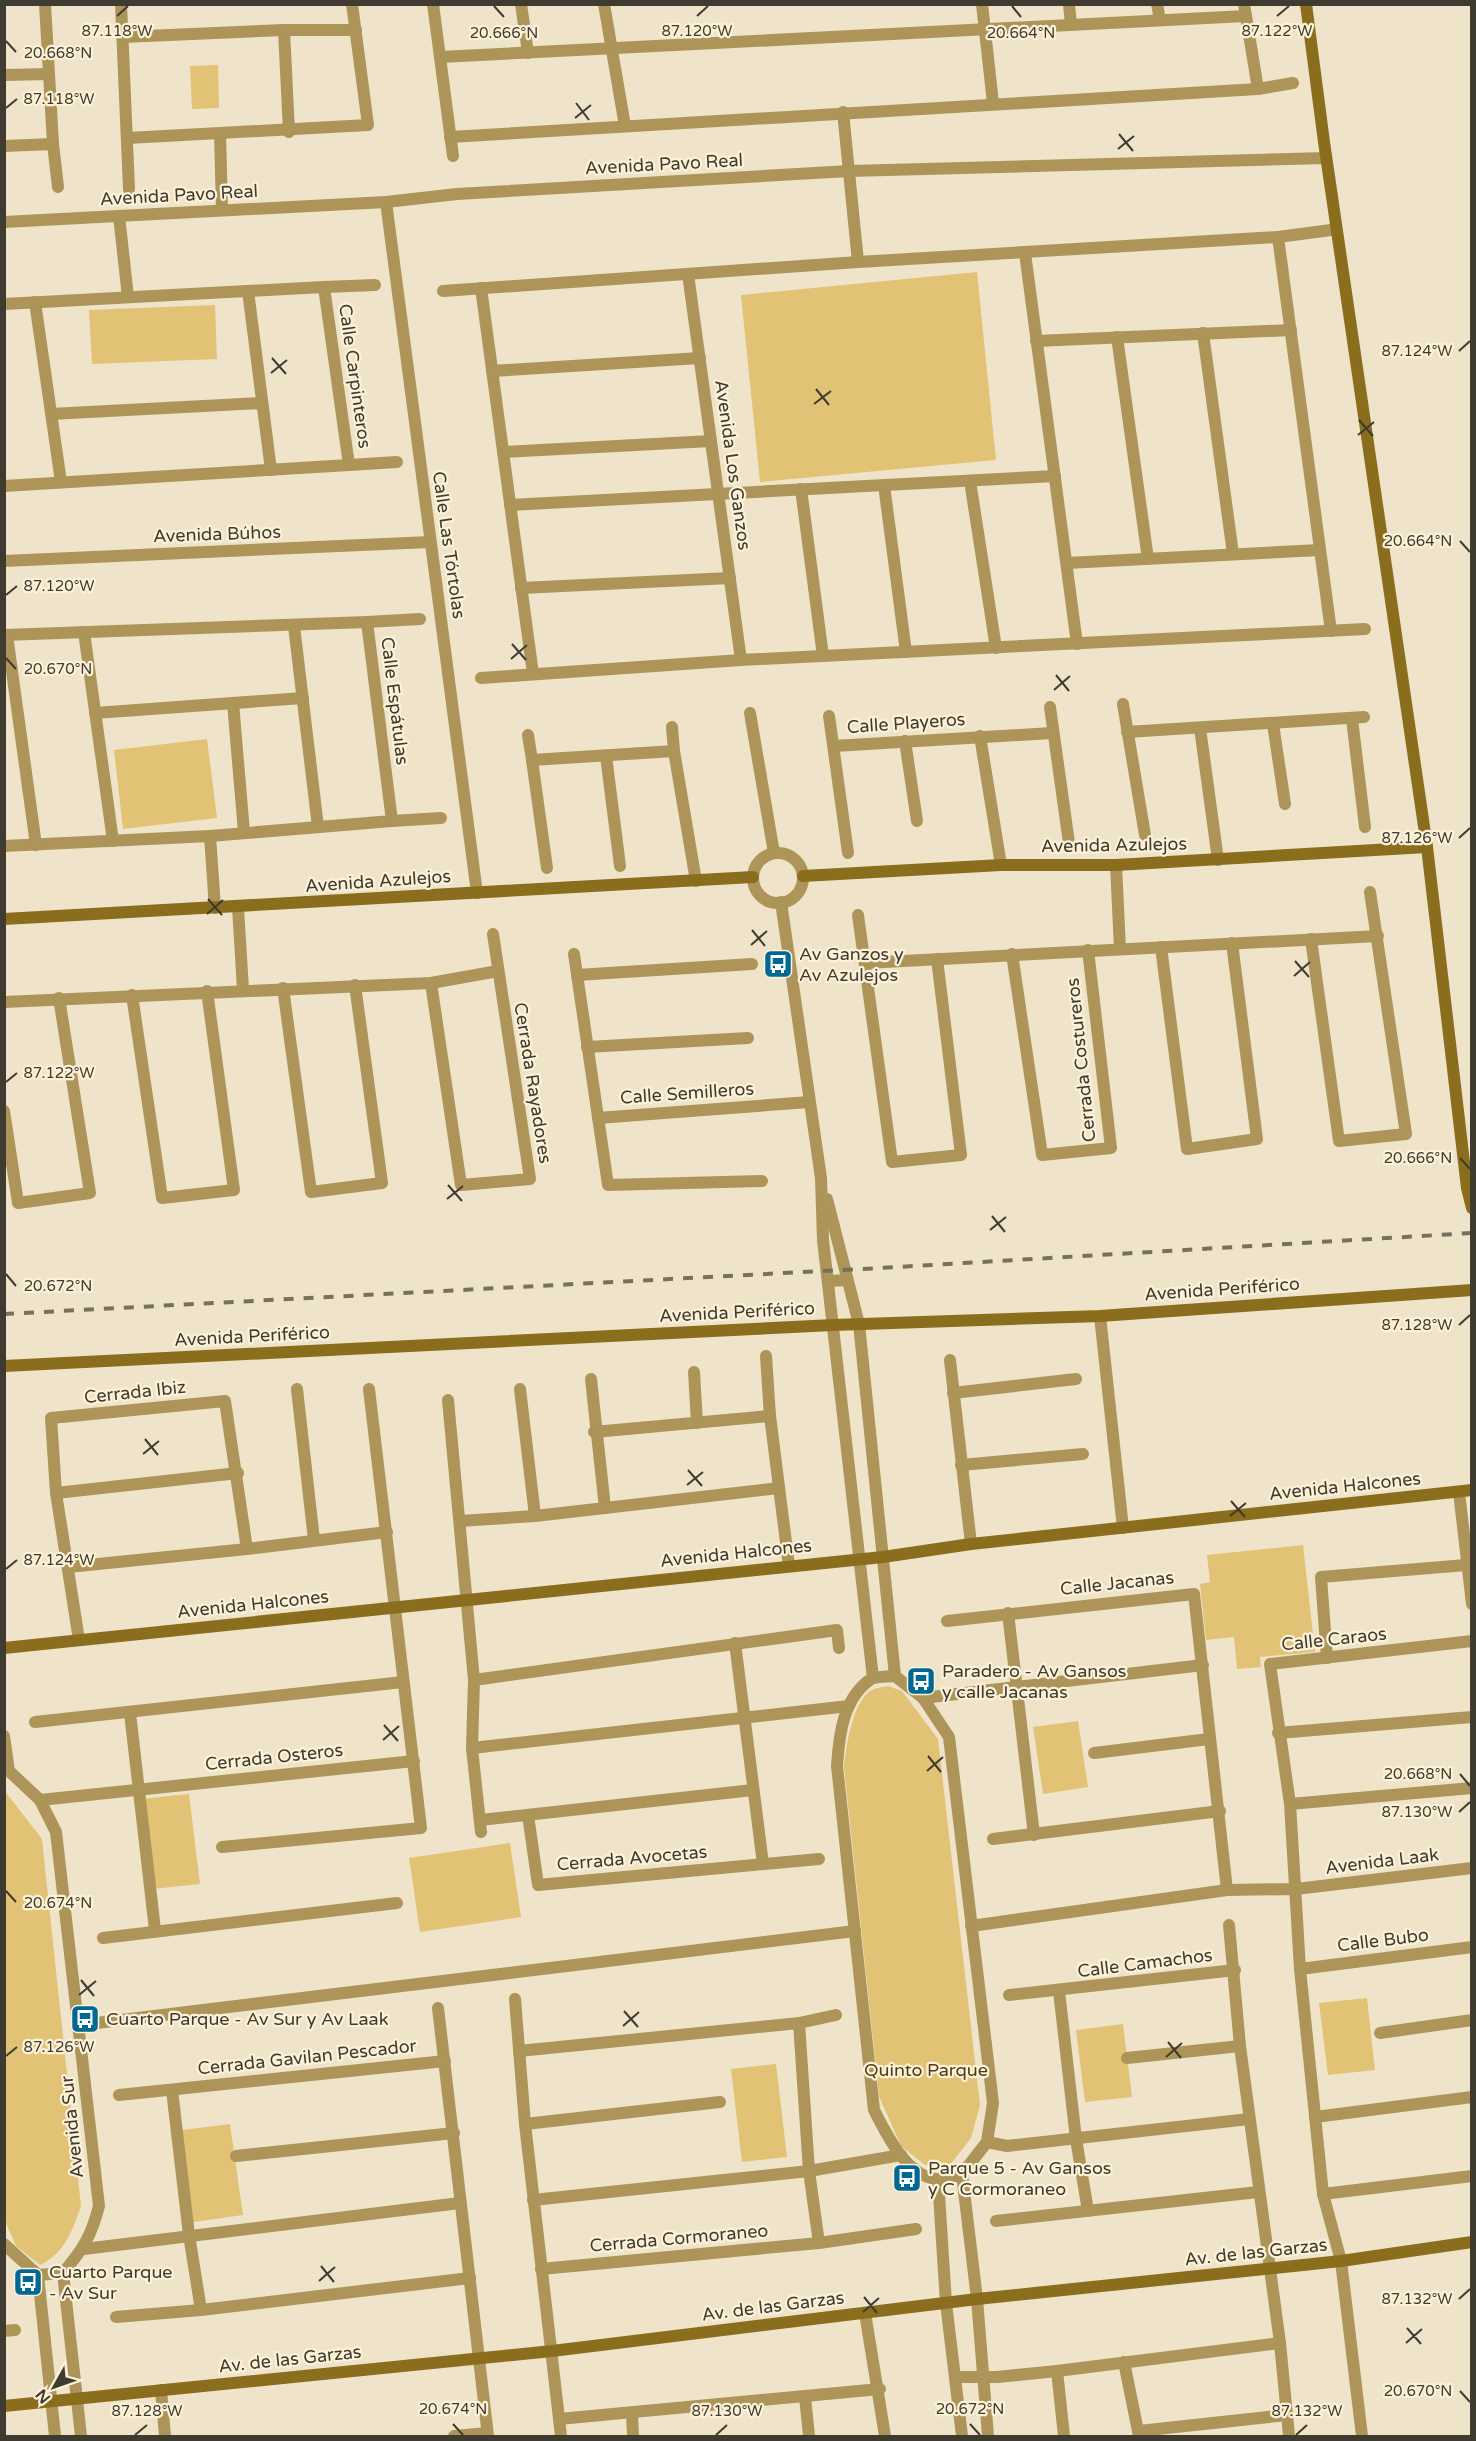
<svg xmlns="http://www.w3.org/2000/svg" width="1476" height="2441" viewBox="0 0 1476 2441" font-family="'Varela Round',sans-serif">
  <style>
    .green { fill: #e2c275 }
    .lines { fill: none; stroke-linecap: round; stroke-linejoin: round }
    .minor { stroke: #ad9459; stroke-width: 12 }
    .tertiary { stroke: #ad9459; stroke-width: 12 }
    .secondary { stroke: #8a6d1d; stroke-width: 12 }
    .rail { stroke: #767060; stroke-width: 4; stroke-dasharray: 10 10; stroke-linecap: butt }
    .ticks { fill: none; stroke: #3f3b30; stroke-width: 2 }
    .labels { text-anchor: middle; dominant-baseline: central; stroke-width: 4.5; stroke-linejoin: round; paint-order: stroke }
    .street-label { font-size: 18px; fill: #3f3b30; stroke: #fdf1d7 }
    .poi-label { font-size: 18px; fill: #3f3b30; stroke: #fdf1d7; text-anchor: start }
    .park-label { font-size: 18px; fill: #4d3d13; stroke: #fdf1d7 }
    .ticks-label { font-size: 15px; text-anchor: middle; fill: #3f3b30; stroke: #fdf1d7; stroke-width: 4.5; stroke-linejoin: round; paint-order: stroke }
  </style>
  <rect width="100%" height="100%" fill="#efe4ca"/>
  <!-- green -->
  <g class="green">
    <polygon points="218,65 219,108 192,109 190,66"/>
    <polygon points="977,272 996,460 760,482 741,295"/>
    <polygon points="215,305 217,359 92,364 89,310"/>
    <polygon points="207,739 217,818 123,829 114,750"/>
    <polygon points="1303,1545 1315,1652 1260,1657 1261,1667 1237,1669 1234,1637 1206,1640 1200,1584 1210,1582 1207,1555"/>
    <path d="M888,1686L902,1691L938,1739L980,2105L971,2138L950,2165H925L901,2146L879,2096L844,1767C846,1747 852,1704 870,1691C875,1688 883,1687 888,1686Z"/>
    <polygon points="1078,1721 1088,1787 1043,1794 1033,1727"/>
    <path d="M4,1790L42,1839L81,2206C72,2231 65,2253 40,2265L16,2246L5,2221Z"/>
    <polygon points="189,1794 200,1884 152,1889 141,1799"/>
    <polygon points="510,1843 521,1917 420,1932 409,1858"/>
    <polygon points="1367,1998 1375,2070 1328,2075 1319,2003"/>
    <polygon points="1123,2024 1132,2097 1085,2102 1076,2030"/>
    <polygon points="776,2064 787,2157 742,2162 731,2069"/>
    <polygon points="230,2124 243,2215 187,2223 175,2131"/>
  </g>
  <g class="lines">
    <!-- minor -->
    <g class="minor">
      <polyline points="121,4 129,189"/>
      <polyline points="433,4 453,156"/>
      <polyline points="521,4 528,53"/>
      <polyline points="604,4 625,126"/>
      <polyline points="982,4 993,103"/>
      <polyline points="1069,4 1071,25"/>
      <polyline points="1157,4 1160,20"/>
      <polyline points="1244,4 1258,89"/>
      <polyline points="284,30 289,132"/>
      <polyline points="123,37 284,30 356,30"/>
      <polyline points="440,57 1246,16"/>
      <polyline points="4,75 49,74"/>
      <polyline points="843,112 858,262"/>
      <polyline points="220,133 222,210"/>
      <polyline points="450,137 1258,89 1293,83"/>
      <polyline points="128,138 368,125 352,4"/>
      <polyline points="53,144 58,187"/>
      <polyline points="4,146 53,144 45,4"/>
      <polyline points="119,216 128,297"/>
      <polyline points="1278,237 1331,631"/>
      <polyline points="1025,253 1077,644"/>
      <polyline points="688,274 741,660"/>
      <polyline points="324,287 375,285"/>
      <polyline points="481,288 533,674"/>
      <polyline points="248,291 271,470"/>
      <polyline points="443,291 858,262 1278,237 1331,230"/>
      <polyline points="35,302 61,482"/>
      <polyline points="4,304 324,287 349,465 4,486"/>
      <polyline points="1203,333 1233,554"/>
      <polyline points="1117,337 1148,559"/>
      <polyline points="1036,341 1291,330"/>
      <polyline points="492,371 700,358"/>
      <polyline points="51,414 262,403"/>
      <polyline points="503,452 711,441"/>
      <polyline points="349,465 397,462"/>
      <polyline points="970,481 996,648"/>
      <polyline points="884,485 906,652"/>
      <polyline points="801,489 823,656"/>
      <polyline points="510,505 1055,476"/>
      <polyline points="1067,563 1320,550"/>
      <polyline points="521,588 730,578"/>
      <polyline points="367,622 420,619"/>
      <polyline points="294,626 318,827"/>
      <polyline points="84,632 113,841"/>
      <polyline points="4,635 367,622 392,821 210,836 4,846"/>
      <polyline points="7,635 36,845"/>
      <polyline points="481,678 741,660 1365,629"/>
      <polyline points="233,703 244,832"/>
      <polyline points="1123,704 1145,835"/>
      <polyline points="1050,707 1069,843"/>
      <polyline points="95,713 303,698"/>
      <polyline points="750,713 774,853"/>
      <polyline points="829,716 848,853"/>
      <polyline points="1352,719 1365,827"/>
      <polyline points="1273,724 1285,804"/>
      <polyline points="672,727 674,751"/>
      <polyline points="1200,728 1218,860"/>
      <polyline points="1127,732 1364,717"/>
      <polyline points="528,735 532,760"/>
      <polyline points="980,736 1001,865"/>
      <polyline points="905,741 917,821"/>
      <polyline points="834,746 1052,733"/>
      <polyline points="606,756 620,866"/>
      <polyline points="392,821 441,818"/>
      <polyline points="210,836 215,908"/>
      <polyline points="1116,865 1120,949"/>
      <polyline points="547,868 532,760 674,751 696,881"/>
      <polyline points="238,908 243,989"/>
      <polyline points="858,915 892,1162 961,1155 937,959"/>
      <polyline points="1311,939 1339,1141 1406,1134 1370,892"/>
      <polyline points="1161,947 1187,1149 1257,1139 1232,943"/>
      <polyline points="574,954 608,1185 762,1181"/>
      <polyline points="1012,954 1042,1155 1111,1148 1088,950"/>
      <polyline points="865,963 1378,936"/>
      <polyline points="577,975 752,964"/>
      <polyline points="431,983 461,1185 530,1179 493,934"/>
      <polyline points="283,988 311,1192 382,1183 355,985"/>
      <polyline points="132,995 162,1198 234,1190 207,991"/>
      <polyline points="4,1002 431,983 498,971"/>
      <polyline points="587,1047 748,1038"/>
      <polyline points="4,1111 18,1203 90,1193 59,998"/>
      <polyline points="598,1118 809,1102"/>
      <polyline points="829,1281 847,1280"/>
      <polyline points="1100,1316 1123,1528"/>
      <polyline points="766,1356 770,1416 789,1566"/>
      <polyline points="950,1360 971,1544"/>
      <polyline points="694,1372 697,1423"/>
      <polyline points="591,1379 605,1508"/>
      <polyline points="297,1389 314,1540"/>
      <polyline points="520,1389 535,1516"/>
      <polyline points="953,1393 1076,1379"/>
      <polyline points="448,1400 474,1680 472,1748 481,1832"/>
      <polyline points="594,1432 770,1416"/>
      <polyline points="961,1465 1083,1454"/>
      <polyline points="1459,1492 1472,1604"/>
      <polyline points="56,1493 238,1473"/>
      <polyline points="460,1521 535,1516 779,1488"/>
      <polyline points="68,1567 247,1549 387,1532"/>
      <polyline points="1008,1613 1034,1835"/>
      <polyline points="947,1621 1194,1594 1227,1890"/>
      <polyline points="79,1640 56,1493 51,1418 225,1401 247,1549"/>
      <polyline points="735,1643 763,1864"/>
      <polyline points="1327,1658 1321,1577 1466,1565"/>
      <polyline points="474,1680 837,1630 839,1648"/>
      <polyline points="923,1698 1203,1665"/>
      <polyline points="130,1713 155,1930"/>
      <polyline points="35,1722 403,1682"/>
      <polyline points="1278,1733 1472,1717"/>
      <polyline points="472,1748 849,1706"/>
      <polyline points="1094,1753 1209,1739"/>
      <polyline points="40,1800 414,1761"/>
      <polyline points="1290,1804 1472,1788"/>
      <polyline points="528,1815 538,1885 819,1859"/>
      <polyline points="480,1820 753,1790"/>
      <polyline points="993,1839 1220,1811"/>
      <polyline points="222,1847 421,1828 369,1389"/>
      <polyline points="1229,1925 1240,2046 1280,2343 1289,2436"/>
      <polyline points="103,1938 397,1903"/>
      <polyline points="1300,1969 1472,1947"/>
      <polyline points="1059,1991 1076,2139 1088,2211"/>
      <polyline points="1009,1995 1235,1970"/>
      <polyline points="515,1999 525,2124 561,2436"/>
      <polyline points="438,2008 488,2436"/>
      <polyline points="799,2023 809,2171 819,2243"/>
      <polyline points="1380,2033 1472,2020"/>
      <polyline points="519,2051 799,2023 836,2015"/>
      <polyline points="1127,2058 1240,2046"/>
      <polyline points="172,2090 189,2235 201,2310"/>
      <polyline points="119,2095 445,2061"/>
      <polyline points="1315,2117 1472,2097"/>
      <polyline points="525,2124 720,2102"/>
      <polyline points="987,2142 1007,2146 1249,2119"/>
      <polyline points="236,2156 454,2133"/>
      <polyline points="1323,2194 1472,2176"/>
      <polyline points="533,2200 809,2171 901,2155"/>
      <polyline points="996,2221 1258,2192"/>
      <polyline points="84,2249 460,2203"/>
      <polyline points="541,2269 819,2243 916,2229"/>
      <polyline points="865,2313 885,2436"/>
      <polyline points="116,2317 201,2310 470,2278"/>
      <polyline points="4,2331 15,2330"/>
      <polyline points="1124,2362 1139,2436"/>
      <polyline points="1057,2371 1064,2436"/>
      <polyline points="956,2377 997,2377 1057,2371 1280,2343"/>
      <polyline points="161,2390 165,2436"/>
      <polyline points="805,2397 809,2436"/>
      <polyline points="632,2413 633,2436"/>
      <polyline points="559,2419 880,2389"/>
      <polyline points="1139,2431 1287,2415"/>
      <polyline points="454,2436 487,2433"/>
      <polyline points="1362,2436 1341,2261 1323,2194 1300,1969 1290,1804 1270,1664 1472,1641"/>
    </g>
    <!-- tertiary -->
    <g class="tertiary">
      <polyline points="386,202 477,893"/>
      <polyline points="4,222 386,202 457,194 849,171 1326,158"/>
      <polyline points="4,561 430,542"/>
      <circle cx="778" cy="878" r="25"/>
      <polyline points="781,902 821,1178 823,1240 873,1678"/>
      <polyline points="827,1199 859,1324 895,1676"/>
      <path d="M895,1676L923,1698L949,1737L993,2103L987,2142L962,2174C955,2176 946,2179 939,2179C907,2179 886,2133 874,2110L837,1766C839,1735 843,1698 871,1679C877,1676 888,1677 895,1676Z"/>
      <path d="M4,1736L9,1771L40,1800L56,1832L99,2206C91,2237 83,2249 63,2273L38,2275"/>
      <polyline points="971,1926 1227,1890 1296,1889 1472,1868"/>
      <polyline points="80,2025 855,1931"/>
      <polyline points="962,2174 977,2299 988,2436"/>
      <polyline points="938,2179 946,2303 962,2436"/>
      <polyline points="4,2244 38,2275 55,2436"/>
      <polyline points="63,2273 81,2436"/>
    </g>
    <!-- secondary -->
    <g class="secondary">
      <polyline points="1306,4 1324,142 1427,847 1467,1188 1472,1208"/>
      <polyline points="803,876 1001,865 1116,865 1427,847"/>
      <polyline points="4,919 753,877"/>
      <polyline points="4,1366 833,1325 1100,1316 1472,1290"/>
      <polyline points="4,1648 883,1557 971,1544 1472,1490"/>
      <polyline points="4,2406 552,2351 977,2299 1341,2261 1472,2242"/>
    </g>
    <!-- rail -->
    <polyline class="rail" points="4,1314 880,1268 1472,1233"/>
  </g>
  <!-- ticks -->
  <path class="ticks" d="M494,6L504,17M1012,6L1021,17M117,16L128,6M697,16L708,6M1277,16L1289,6M6,41L16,52M576,103L589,120M6,108L17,99M575,118L591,105M1119,134L1133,151M1118,149L1134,136M1459,351L1470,341M272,358L286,374M271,373L287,360M816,389L829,405M814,404L831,391M1359,420L1373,436M1358,435L1374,422M1460,541L1470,552M6,595L17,586M512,644L526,660M6,658L16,669M511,659L527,645M1056,675L1069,691M1054,690L1070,676M1459,838L1470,828M208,899L222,915M207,914L223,900M752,930L765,946M751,945L767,931M1295,961L1309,977M1294,976L1310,962M6,1082L17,1073M1460,1158L1470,1169M448,1185L462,1201M447,1199L463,1186M992,1216L1005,1232M990,1230L1006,1217M6,1274L16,1286M1459,1325L1470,1315M145,1439L158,1455M143,1454L159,1441M688,1470L702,1486M687,1485L703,1472M1231,1501L1245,1517M1230,1516L1246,1503M6,1569L17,1560M384,1725L398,1741M383,1740L399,1726M928,1756L941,1772M927,1771L943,1757M1460,1774L1470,1786M1459,1812L1470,1802M6,1891L16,1902M81,1980L94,1996M79,1995L96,1981M624,2011L638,2027M623,2026L639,2012M1168,2042L1181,2058M6,2056L17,2047M1166,2057L1182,2043M321,2266L334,2282M319,2281L335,2267M864,2297L877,2313M1459,2299L1470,2289M863,2312L879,2298M1407,2328L1421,2344M1406,2343L1422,2329M1460,2391L1470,2402M453,2424L463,2435M970,2424L980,2435M135,2435L147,2425M716,2435L727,2425M1296,2435L1307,2425"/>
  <!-- icons -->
  <defs>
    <g id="bus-square" transform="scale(1.5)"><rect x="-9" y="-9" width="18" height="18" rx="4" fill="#006895" stroke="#fdf1d7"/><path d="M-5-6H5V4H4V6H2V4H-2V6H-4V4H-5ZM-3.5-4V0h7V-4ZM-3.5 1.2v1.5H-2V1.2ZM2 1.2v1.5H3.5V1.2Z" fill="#fff"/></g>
  </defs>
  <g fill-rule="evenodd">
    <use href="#bus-square" x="778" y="964"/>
    <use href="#bus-square" x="921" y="1681"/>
    <use href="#bus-square" x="85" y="2019"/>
    <use href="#bus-square" x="907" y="2178"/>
    <use href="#bus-square" x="28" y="2282"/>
  </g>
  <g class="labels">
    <!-- street labels -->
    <g class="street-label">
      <text transform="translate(664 164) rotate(-3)">Avenida Pavo Real</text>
      <text transform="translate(179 195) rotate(-3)">Avenida Pavo Real</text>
      <text transform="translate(355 376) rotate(82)">Calle Carpinteros</text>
      <text transform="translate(733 465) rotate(82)">Avenida Los Ganzos</text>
      <text transform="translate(217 534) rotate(-2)">Avenida Búhos</text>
      <text transform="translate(449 545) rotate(82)">Calle Las Tórtolas</text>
      <text transform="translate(395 701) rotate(83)">Calle Espátulas</text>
      <text transform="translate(906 723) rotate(-4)">Calle Playeros</text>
      <text transform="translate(1114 845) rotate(-1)">Avenida Azulejos</text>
      <text transform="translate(378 881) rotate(-4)">Avenida Azulejos</text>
      <text transform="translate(1081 1060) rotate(-96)">Cerrada Costureros</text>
      <text transform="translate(533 1083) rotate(81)">Cerrada Rayadores</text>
      <text transform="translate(687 1093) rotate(-4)">Calle Semilleros</text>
      <text transform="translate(1222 1289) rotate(-4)">Avenida Periférico</text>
      <text transform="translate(737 1312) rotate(-3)">Avenida Periférico</text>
      <text transform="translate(252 1336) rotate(-3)">Avenida Periférico</text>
      <text transform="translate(135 1392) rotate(-6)">Cerrada Ibiz</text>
      <text transform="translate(1345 1486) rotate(-6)">Avenida Halcones</text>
      <text transform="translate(736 1553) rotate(-6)">Avenida Halcones</text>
      <text transform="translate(1117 1583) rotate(-6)">Calle Jacanas</text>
      <text transform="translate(253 1604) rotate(-6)">Avenida Halcones</text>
      <text transform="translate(1334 1639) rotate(-6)">Calle Caraos</text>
      <text transform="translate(274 1757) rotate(-6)">Cerrada Osteros</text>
      <text transform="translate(632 1858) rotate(-5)">Cerrada Avocetas</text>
      <text transform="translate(1382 1861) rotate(-7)">Avenida Laak</text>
      <text transform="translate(1383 1940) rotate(-7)">Calle Bubo</text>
      <text transform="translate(1145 1963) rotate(-7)">Calle Camachos</text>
      <text transform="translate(307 2057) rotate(-6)">Cerrada Gavilan Pescador</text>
      <text transform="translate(72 2127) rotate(-96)">Avenida Sur</text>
      <text transform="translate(679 2238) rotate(-5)">Cerrada Cormoraneo</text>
      <text transform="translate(1256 2252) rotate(-6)">Av. de las Garzas</text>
      <text transform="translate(773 2306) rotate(-7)">Av. de las Garzas</text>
      <text transform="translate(290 2359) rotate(-6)">Av. de las Garzas</text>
    </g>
    <!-- poi labels -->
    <g class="poi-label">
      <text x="799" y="954">Av Ganzos y<tspan x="799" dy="21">Av Azulejos</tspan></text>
      <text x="942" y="1671">Paradero - Av Gansos<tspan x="942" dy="21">y calle Jacanas</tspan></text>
      <text x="106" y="2019">Cuarto Parque - Av Sur y Av Laak</text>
      <text x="928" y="2168">Parque 5 - Av Gansos<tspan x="928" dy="21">y C Cormoraneo</tspan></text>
      <text x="49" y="2272">Cuarto Parque<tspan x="49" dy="21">- Av Sur</tspan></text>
    </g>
    <!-- park labels -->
    <g class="park-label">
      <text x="926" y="2070">Quinto Parque</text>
    </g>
  </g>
  <g class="ticks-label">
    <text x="117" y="36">87.118°W</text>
    <text x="697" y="36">87.120°W</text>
    <text x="1277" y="36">87.122°W</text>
    <text x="504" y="38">20.666°N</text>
    <text x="1021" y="38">20.664°N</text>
    <text x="58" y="58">20.668°N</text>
    <text x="59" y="104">87.118°W</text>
    <text x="1417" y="356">87.124°W</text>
    <text x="1418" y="546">20.664°N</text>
    <text x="59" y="591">87.120°W</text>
    <text x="58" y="674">20.670°N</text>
    <text x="1417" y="843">87.126°W</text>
    <text x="59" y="1078">87.122°W</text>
    <text x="1418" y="1163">20.666°N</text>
    <text x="58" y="1291">20.672°N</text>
    <text x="1417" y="1330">87.128°W</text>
    <text x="59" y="1565">87.124°W</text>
    <text x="1418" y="1779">20.668°N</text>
    <text x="1417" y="1817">87.130°W</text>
    <text x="58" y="1908">20.674°N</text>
    <text x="59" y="2052">87.126°W</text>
    <text x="1417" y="2304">87.132°W</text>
    <text x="1418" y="2396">20.670°N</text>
    <text x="453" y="2414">20.674°N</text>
    <text x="970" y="2414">20.672°N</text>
    <text x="147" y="2416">87.128°W</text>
    <text x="727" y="2416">87.130°W</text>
    <text x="1307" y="2416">87.132°W</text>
  </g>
  <!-- border -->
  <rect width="1476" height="2441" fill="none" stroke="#3f3b30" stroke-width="12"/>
  <!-- north arrow -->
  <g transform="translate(54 2387) rotate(230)" stroke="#fdf1d7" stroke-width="4.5" paint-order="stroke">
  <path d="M0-4.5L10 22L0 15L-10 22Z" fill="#3f3b30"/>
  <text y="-9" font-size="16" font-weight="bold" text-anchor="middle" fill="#3f3b30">N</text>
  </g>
</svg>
